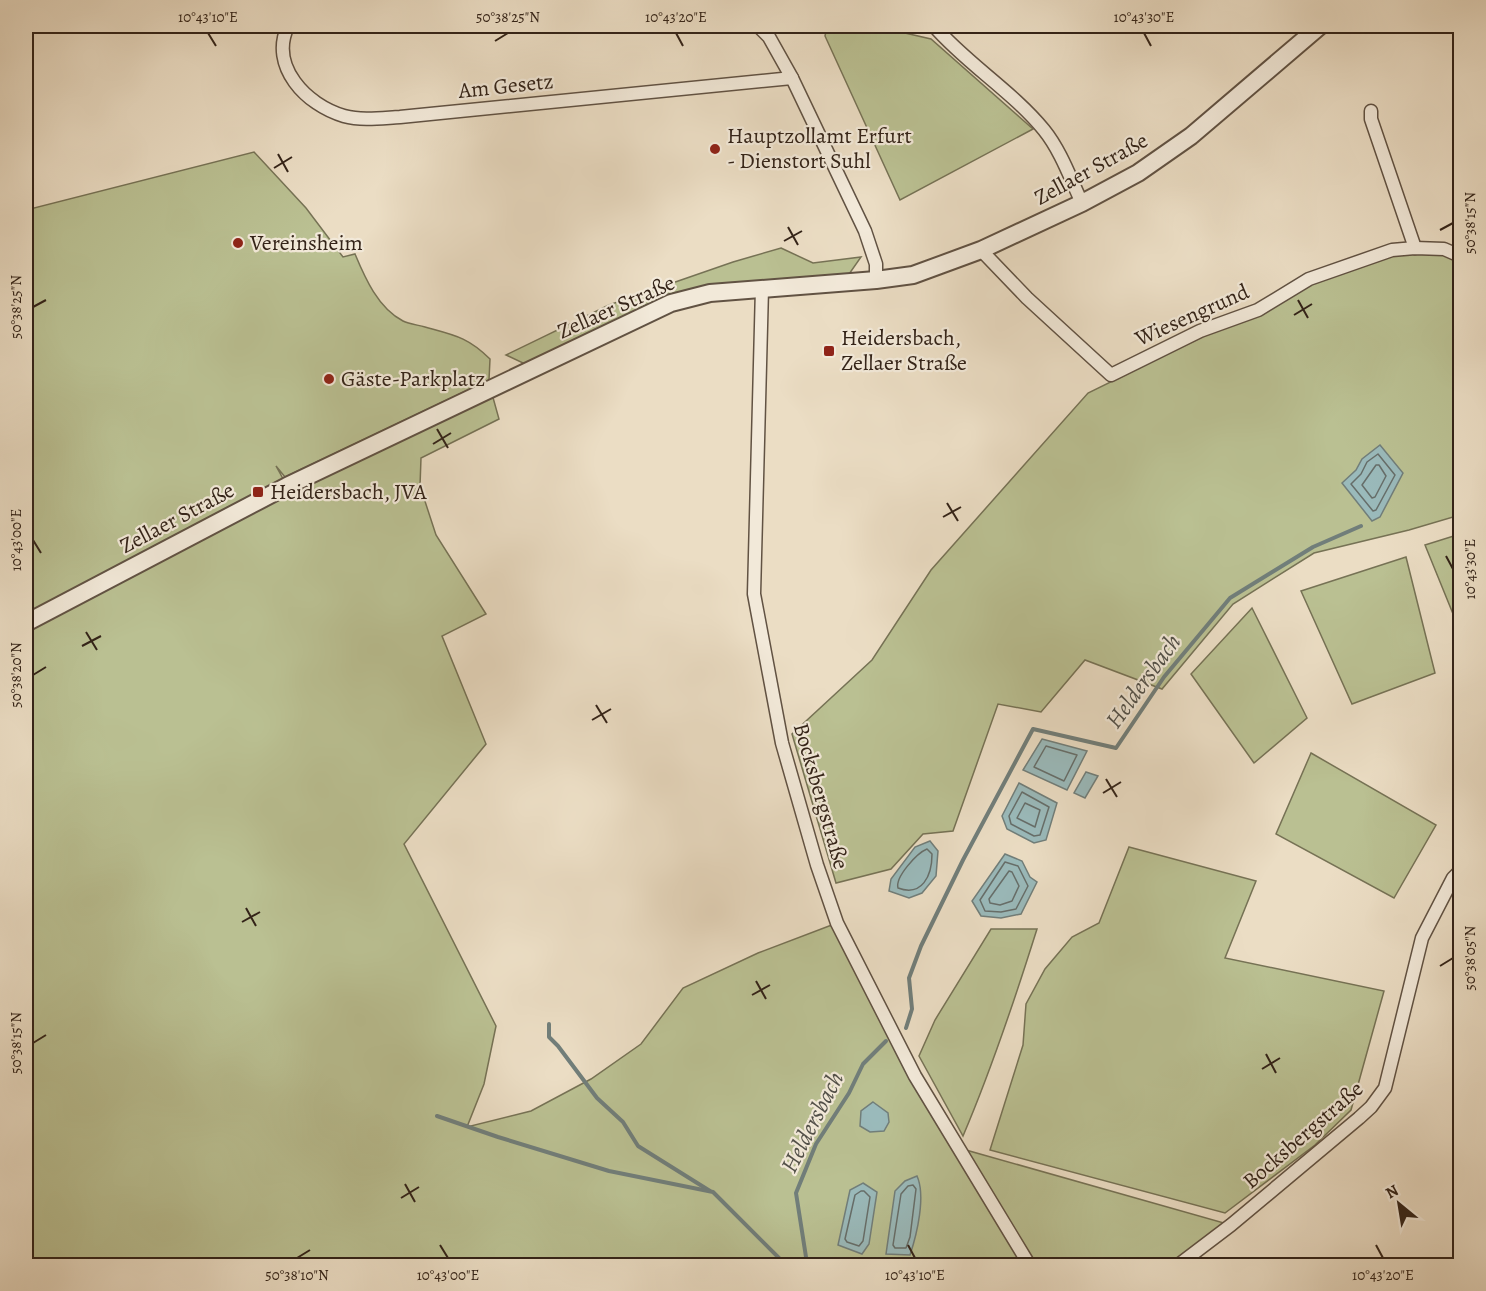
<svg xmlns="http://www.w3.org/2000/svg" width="1486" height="1291" viewBox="0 0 1486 1291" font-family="Alegreya,serif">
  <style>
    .green { fill: #bac092; stroke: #767255; stroke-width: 1.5 }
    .water { fill: #9ababb; stroke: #717e7a; stroke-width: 1.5 }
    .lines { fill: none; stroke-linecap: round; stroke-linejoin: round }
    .shore { stroke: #666e6a; stroke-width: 1.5 }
    .stream { stroke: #717e7a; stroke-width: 4 }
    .minor-casing { stroke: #615243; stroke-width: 15 }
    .tertiary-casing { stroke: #615243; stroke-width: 20 }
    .minor { stroke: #f2e9d9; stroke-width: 12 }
    .tertiary { stroke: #f2e9d9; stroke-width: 16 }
    .ticks { fill: none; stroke: #332318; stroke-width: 2 }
    .poi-dot { fill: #8f2418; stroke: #f2e9d9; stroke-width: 2 }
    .labels { text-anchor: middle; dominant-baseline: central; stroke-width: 4.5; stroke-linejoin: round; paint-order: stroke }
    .street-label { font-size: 22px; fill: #332318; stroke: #f2e9d9 }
    .poi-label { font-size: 22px; fill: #332318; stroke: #f2e9d9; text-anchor: start }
    .water-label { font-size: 24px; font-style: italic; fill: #525049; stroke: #f2e9d9 }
    .neatline { fill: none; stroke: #332318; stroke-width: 2 }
    .ticks-label { font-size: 15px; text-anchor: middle; fill: #332318 }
  </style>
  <rect width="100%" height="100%" fill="#ebddc4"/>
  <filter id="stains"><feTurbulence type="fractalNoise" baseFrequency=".00333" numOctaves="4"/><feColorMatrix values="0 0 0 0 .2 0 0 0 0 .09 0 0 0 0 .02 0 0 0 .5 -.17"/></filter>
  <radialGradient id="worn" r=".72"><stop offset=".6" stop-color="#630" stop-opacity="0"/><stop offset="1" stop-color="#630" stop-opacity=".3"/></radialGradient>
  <!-- green -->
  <g class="green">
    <polygon points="827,26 895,26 905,33 931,39 1033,129 900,200 825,36"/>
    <path d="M254,152L306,208L343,257L355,254C365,278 378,308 403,321C409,324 418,325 425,327C454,335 468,337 490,359L489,380L285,477L276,466L287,486L26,623V210Z"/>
    <polygon points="781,248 813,263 861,257 847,277 752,283 525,364 506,355 609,305 733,262"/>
    <polygon points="1417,253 1442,254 1460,261 1460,515 1409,530 1314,553 1233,604 1162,689 1085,660 1041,712 998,704 953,831 923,834 891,869 836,883 792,734 872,660 931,570 1088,393 1312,283 1393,255"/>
    <polygon points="492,394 499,419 421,458 420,486 436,535 486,614 442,636 486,744 404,844 496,1026 484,1084 467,1127 531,1111 591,1079 641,1044 683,988 758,953 837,923 959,1148 1231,1225 1177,1266 26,1266 26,628 288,493"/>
    <polygon points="1460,534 1460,631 1425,545"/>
    <polygon points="1406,557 1435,673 1352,704 1301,591"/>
    <polygon points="1252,608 1307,718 1254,763 1191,674"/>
    <polygon points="1311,753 1436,825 1394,898 1276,834"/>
    <polygon points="1129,847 1256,881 1225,958 1384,991 1351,1110 1315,1145 1225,1213 990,1150 1023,1045 1026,1004 1045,969 1072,937 1099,923"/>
    <path d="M991,929H1037C1015,999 992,1068 963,1136L919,1056L935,1020Z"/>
  </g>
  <!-- water -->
  <g class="water">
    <polygon points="1380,445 1403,473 1380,517 1372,521 1342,483 1356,470 1362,459"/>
    <polygon points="1042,739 1087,751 1067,790 1023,770"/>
    <polygon points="1086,772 1098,776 1085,798 1074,793"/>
    <polygon points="1019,783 1057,803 1046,840 1034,843 1007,829 1002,816"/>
    <polygon points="930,841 938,851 936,876 922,893 909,898 889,891 891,879 915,847"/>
    <polygon points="1005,854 1022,861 1030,877 1037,882 1021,914 1001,918 981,916 972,901"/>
    <polygon points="873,1102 888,1113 889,1122 884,1131 870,1132 860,1126 861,1111"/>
    <path d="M917,1176C926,1196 917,1234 910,1255L886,1254L895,1191L905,1181Z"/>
    <polygon points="863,1183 877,1192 869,1244 862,1254 838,1245 850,1190"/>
  </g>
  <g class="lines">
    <!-- shore -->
    <g class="shore">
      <polygon points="1378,454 1395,475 1376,510 1373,511 1351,484 1361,474 1367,462"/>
      <polygon points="1376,465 1379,465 1386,476 1375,497 1372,498 1362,485"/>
      <polygon points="1046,746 1077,755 1064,781 1034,767"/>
      <polygon points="1022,792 1049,807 1040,835 1034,836 1011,824 1009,816"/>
      <polygon points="1025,803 1040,810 1035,827 1017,818"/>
      <path d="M927,849L932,854C932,876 922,897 898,888C895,877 917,853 927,849Z"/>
      <polygon points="1005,862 1018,866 1028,886 1016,909 1001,912 985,911 980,900"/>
      <polygon points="1009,871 1012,872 1019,886 1012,901 1000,905 990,903 989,899"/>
      <polygon points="913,1185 916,1189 910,1237 906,1248 895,1248 893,1245 901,1194 908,1186"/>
      <polygon points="861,1191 864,1191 870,1197 863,1241 859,1246 847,1242 845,1239 855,1195"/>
    </g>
    <!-- stream -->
    <g class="stream">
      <polyline points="549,1024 549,1037 558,1046 597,1098 623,1122 638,1146 710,1191"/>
      <polyline points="906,1028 912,1009 909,978 921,946 963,860 1033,729 1116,748 1164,677 1230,598 1313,547 1361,526"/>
      <polyline points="437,1116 498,1137 609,1171 713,1192 787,1266"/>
      <polyline points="805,1266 806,1257 796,1193 816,1144 849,1093 863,1064 886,1041"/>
    </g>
    <!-- minor casing -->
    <g class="minor-casing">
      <g id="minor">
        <path d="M288,26C269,66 306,105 344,116C362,121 382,118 400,117L792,78"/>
        <polyline points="758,26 769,37 792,78 865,231 876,264 876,280"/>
        <path d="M934,26C967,64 1012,91 1044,130C1061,151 1071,180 1082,203"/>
        <polyline points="1371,111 1371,119 1415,248"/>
        <polyline points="981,250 1027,298 1111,375 1200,331 1258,310 1309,279 1392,250 1415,248 1444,249 1460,256"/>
        <polyline points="762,288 754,594 782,743 817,865 837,923 915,1076 1030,1266"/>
        <polyline points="1177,1266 1231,1225 1359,1118 1371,1107 1385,1088 1422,938 1453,878 1460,871"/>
      </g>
    </g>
    <!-- tertiary casing -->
    <g class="tertiary-casing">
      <polyline id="tertiary" points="26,623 287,486 671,303 710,293 876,280 913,275 981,250 1082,203 1138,173 1191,136 1320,26"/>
    </g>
    <!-- minor -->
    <use href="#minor" class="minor"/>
    <!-- tertiary -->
    <use href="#tertiary" class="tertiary"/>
  </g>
  <!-- ticks -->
  <path class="ticks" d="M208,33L216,46M676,33L683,46M1144,33L1151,46M495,41L508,33M278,154L288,172M274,168L292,157M788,227L798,245M1440,230L1453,223M784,241L802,231M1298,300L1308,318M33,307L46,300M1294,315L1312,304M437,429L448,448M433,444L451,433M947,503L958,521M943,517L961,507M33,540L41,553M1446,556L1453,569M86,632L97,650M82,646L101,636M33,675L46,667M596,705L607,723M592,720L611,709M1106,779L1117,797M1103,793L1121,782M246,908L256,926M242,922L260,912M1440,966L1453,958M756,981L766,999M752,995L770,985M33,1043L46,1035M1266,1054L1276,1073M1262,1069L1280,1058M405,1184L415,1202M401,1198L419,1187M440,1245L448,1258M908,1245L915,1258M1376,1245L1383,1258M297,1258L310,1250"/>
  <!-- markers -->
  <g class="poi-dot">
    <circle cx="715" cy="149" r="6"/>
    <circle cx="238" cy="243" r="6"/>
    <rect x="823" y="345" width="12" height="12" rx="3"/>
    <circle cx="329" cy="379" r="6"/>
    <rect x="252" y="486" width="12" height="12" rx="3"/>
  </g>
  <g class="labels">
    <!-- street labels -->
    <g class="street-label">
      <text transform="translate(506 86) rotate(-6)">Am Gesetz</text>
      <text transform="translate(1091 169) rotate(-29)">Zellaer Straße</text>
      <text transform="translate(616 307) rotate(-24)">Zellaer Straße</text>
      <text transform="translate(1192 315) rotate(-24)">Wiesengrund</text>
      <text transform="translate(177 518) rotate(-28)">Zellaer Straße</text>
      <text transform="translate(821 796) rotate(74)">Bocksbergstraße</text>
      <text transform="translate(1303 1135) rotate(-41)">Bocksbergstraße</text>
    </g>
    <!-- poi labels -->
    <g class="poi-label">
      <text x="727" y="136">Hauptzollamt Erfurt<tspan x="727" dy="25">- Dienstort Suhl</tspan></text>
      <text x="250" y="243">Vereinsheim</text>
      <text x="841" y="338">Heidersbach,<tspan x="841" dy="25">Zellaer Straße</tspan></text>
      <text x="341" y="379">Gäste-Parkplatz</text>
      <text x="270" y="492">Heidersbach, JVA</text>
    </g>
    <!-- water labels -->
    <g class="water-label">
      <text transform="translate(1143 681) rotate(-54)">Heldersbach</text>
      <text transform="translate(812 1122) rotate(-63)">Heldersbach</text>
    </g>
  </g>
  <!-- margin -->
  <rect width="1486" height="1291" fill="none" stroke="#ebddc4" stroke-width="66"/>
  <!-- north arrow -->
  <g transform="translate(1399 1204) rotate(330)" stroke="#f2e9d9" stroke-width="4.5" paint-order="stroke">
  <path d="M0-4.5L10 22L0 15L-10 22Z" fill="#332318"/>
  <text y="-9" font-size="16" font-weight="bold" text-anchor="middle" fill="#332318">N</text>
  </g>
  <rect x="33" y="33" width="1420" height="1225" class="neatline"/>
  <g class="ticks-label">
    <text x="208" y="22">10°43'10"E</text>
    <text x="508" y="22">50°38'25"N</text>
    <text x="676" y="22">10°43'20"E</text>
    <text x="1144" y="22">10°43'30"E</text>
    <text transform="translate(1470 223) rotate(-90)" y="5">50°38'15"N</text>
    <text transform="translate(16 307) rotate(-90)" y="5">50°38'25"N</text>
    <text transform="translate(16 540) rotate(-90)" y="5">10°43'00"E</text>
    <text transform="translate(1470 569) rotate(-90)" y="5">10°43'30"E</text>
    <text transform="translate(16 675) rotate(-90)" y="5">50°38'20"N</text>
    <text transform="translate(1470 958) rotate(-90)" y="5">50°38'05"N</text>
    <text transform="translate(16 1043) rotate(-90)" y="5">50°38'15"N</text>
    <text x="297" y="1280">50°38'10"N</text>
    <text x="448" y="1280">10°43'00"E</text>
    <text x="915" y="1280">10°43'10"E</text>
    <text x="1383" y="1280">10°43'20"E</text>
  </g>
  <rect width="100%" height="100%" filter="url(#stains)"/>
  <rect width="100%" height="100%" fill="url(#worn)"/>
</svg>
